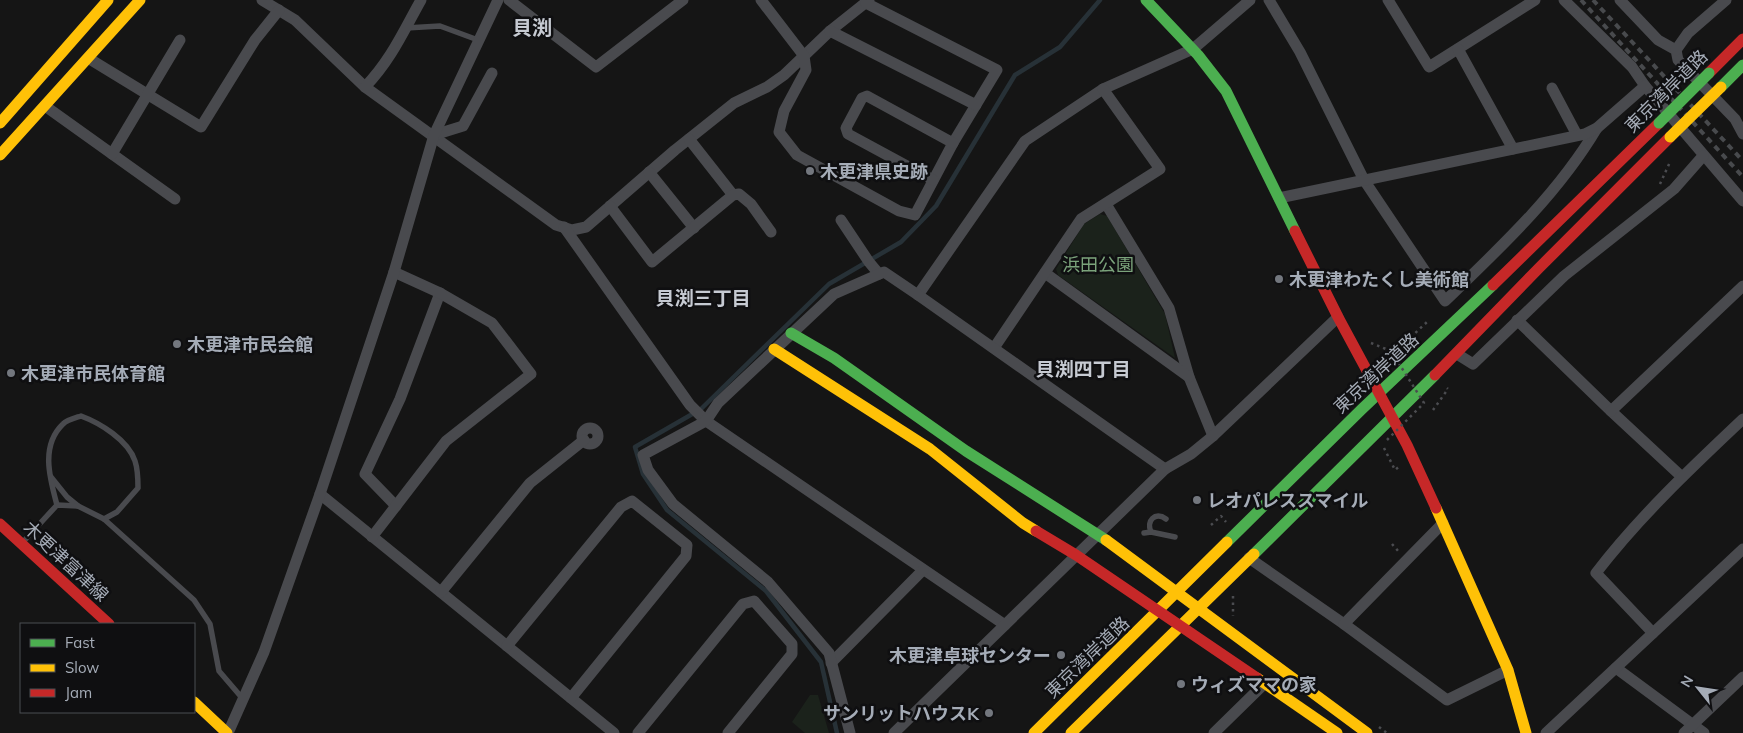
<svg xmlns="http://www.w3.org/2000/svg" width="1743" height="733" viewBox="0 0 1743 733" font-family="Mulish,'Noto Sans JP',sans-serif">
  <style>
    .green { fill: #1b221b }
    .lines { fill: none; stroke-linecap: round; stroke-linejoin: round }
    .stream { stroke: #273137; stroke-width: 4.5 }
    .path { stroke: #4b4c50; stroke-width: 2.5; stroke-dasharray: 2.5 4; stroke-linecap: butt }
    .lane { stroke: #494a4e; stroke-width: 5.5 }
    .street { stroke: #494a4e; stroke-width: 11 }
    .fast { stroke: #4caf50; stroke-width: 11 }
    .slow { stroke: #ffc107; stroke-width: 11 }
    .jam { stroke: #c62828; stroke-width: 11 }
    .rail { stroke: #484a4d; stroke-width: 4; stroke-dasharray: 6 5; stroke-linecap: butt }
    .path-bridge { stroke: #4b4c50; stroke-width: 2.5; stroke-dasharray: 2.5 4; stroke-linecap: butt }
    .fast-bridge { stroke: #4caf50; stroke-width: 11 }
    .slow-bridge { stroke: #ffc107; stroke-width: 11 }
    .poi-dot { fill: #73777e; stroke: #0f0f11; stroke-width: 2 }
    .labels { text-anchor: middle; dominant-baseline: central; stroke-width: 5; stroke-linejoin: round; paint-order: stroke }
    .street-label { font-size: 18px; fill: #a5acb7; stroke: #0f0f11 }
    .poi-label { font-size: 18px; font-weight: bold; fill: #a5acb7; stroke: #0f0f11; text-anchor: start }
    .park-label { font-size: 18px; fill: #7ba37b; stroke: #0f0f11 }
    .neighbourhood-label { font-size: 19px; font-weight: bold; fill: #c6cad2; stroke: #0f0f11 }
    .quarter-label { font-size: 20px; font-weight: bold; fill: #c6cad2; stroke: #0f0f11 }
  </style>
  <rect width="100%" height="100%" fill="#151515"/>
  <!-- green -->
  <g class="green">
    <polygon points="1100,214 1107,216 1165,314 1175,358 1058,275 1056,269 1084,224"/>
    <polygon points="810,695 818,695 829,733 805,733 792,722"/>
  </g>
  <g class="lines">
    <!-- stream -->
    <polyline class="stream" points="837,733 821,662 766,591 667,510 643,474 635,447 701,409 829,284 901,242 936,206 1015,75 1060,47 1100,0"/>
    <!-- path -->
    <g class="path">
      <polyline points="1660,184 1670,162"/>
      <polyline points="1371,343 1391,351 1411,337 1427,322"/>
      <polyline points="1433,410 1448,389 1447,388"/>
      <polyline points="1384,448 1395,470 1401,465"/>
      <polyline points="1211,525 1221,516 1226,522"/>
      <polyline points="1392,544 1399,552"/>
      <polyline points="1233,596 1233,616"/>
      <polyline points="1379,727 1387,733"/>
    </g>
    <!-- lane -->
    <g class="lane">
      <polyline points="406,28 440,26 478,40"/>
      <polyline points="51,477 67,497 78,506"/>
      <path d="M57,505C50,479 40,446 63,424C67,420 75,418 81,416C100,423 128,440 135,461C138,470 138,479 138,488L117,512L104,519"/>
      <path d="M1151,532C1146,521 1155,511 1166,519"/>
      <polyline points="1144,533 1151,532 1175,537"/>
      <polyline points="23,542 57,505 78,506 104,519 194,600 210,624 219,671 243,699"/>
    </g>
    <!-- street -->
    <g class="street">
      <polyline points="262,0 295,20 365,87 556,225 572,230 586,227 675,150 734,103 767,87 784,75 830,31 869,0"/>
      <polyline points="509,0 596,67 683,0"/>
      <polyline points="761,0 804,56 806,70 784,111 779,132 797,155 899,211 915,215 953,143 997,70 866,3"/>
      <path d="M1269,0L1300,52L1364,180L1445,301C1500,248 1558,194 1597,128"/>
      <polyline points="1388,0 1429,67 1535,0"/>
      <polyline points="1564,0 1632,67 1645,86 1743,201"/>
      <polyline points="1620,0 1658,40 1676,50 1678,60 1735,119 1743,134"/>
      <polyline points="830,31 976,105"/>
      <polyline points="1458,49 1513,149"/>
      <polyline points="1676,50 1688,33 1726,0"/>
      <polyline points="88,58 201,127 255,40 279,10"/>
      <path d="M365,87C391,60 403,32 421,0"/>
      <polyline points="1552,88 1577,135"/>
      <polyline points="45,106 175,199"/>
      <polyline points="434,135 463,126 492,73"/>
      <polyline points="689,139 733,195"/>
      <polyline points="112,154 180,40"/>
      <polyline points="649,172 694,228"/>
      <polyline points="933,180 848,134 846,128 862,98 867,96 953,143"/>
      <polyline points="1279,198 1585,134 1597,128 1645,86"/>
      <polyline points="1106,204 1169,308 1189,377 1213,436"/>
      <polyline points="610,206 652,262 733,195 739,194 751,204 771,232"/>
      <polyline points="841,220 869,262 879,274"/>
      <polyline points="564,227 690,405 706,421 1005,625"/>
      <polyline points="1045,273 1189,377"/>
      <polyline points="918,295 1025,141 1103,89 1193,49 1250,0"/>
      <polyline points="1517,320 1611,411 1682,477"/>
      <polyline points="994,348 1081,219 1160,169 1103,89"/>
      <polyline points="1457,354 1473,364 1564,276 1674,189 1703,156"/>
      <polyline points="1611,411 1743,286"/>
      <circle cx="590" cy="436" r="8"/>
      <polyline points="320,494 614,733"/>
      <polyline points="396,506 365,474 400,399 440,293"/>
      <polyline points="372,537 446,441 531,374 492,323 440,293 394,272"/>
      <polyline points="1249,558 1344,624 1447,700 1508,670"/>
      <polyline points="441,592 530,483 584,440"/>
      <polyline points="1344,624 1443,523"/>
      <path d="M1653,633L1596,573C1639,517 1691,468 1743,419"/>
      <polyline points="507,646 621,507 632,501 687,545 686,556 571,698"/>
      <polyline points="831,663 923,570"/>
      <polyline points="1616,668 1704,733"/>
      <polyline points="228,733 264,652 320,494 394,272 434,135 498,0"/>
      <polyline points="638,733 743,604 754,601 792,644 792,654 728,733"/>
      <polyline points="850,733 829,653 768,582 673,504 648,470 643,455 706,421 718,403 834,294 884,272 918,295 1165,469"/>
      <polyline points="894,733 1165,469 1191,454 1213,436 1338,317"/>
      <polyline points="1214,733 1264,684"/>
      <polyline points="1546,733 1743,549"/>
      <polyline points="1684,733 1743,677"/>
    </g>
    <!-- fast -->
    <g class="fast">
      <polyline points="1146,0 1198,55 1226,91 1295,231"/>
      <polyline points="1721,87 1743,65"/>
      <polyline points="791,333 834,358 966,451 1106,540"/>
      <polyline points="1227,542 1362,409 1493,285"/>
      <polyline points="1254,554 1435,375"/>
    </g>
    <!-- slow -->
    <g class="slow">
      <polyline points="0,123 108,0"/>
      <polyline points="0,155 140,0"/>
      <polyline points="774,349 930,449 1023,523 1036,531"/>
      <polyline points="1436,508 1508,670 1526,733"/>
      <polyline points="1106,540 1367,733"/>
      <polyline points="1257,678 1337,733"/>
      <polyline points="194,702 227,733"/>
      <polyline points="1034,733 1227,542"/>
      <polyline points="1071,733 1254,554"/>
    </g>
    <!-- jam -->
    <g class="jam">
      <polyline points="1709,73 1743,39"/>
      <polyline points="1295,231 1338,317 1407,445 1436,508"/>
      <polyline points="1493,285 1659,123"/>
      <polyline points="1435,375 1539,268 1670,137"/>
      <polyline points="0,524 109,624"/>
      <polyline points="1036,531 1076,555 1257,678"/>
    </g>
    <!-- rail -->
    <g class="rail">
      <polyline points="1581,0 1743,177"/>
      <polyline points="1593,0 1743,161"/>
    </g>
    <!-- path-bridge -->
    <polyline class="path-bridge" points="1387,440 1424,403 1391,351"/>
    <!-- fast-bridge -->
    <polyline class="fast-bridge" points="1659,123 1709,73"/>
    <!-- slow-bridge -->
    <polyline class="slow-bridge" points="1670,137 1721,87"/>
  </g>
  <!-- markers -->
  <g class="poi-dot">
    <circle cx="810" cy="171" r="5"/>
    <circle cx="1279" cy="279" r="5"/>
    <circle cx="177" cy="344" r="5"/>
    <circle cx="11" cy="373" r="5"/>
    <circle cx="1197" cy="500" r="5"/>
    <circle cx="1061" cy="655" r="5"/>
    <circle cx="1181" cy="684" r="5"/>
    <circle cx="989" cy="713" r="5"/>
  </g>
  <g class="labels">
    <!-- street labels -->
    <g class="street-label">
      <text transform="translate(1666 91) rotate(-45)">東京湾岸道路</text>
      <text transform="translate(1376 373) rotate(-43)">東京湾岸道路</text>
      <text transform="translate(66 561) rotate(43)">木更津富津線</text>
      <text transform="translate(1087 657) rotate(-44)">東京湾岸道路</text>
    </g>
    <!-- poi labels -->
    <g class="poi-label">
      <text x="820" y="171">木更津県史跡</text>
      <text x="1289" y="279">木更津わたくし美術館</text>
      <text x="187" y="344">木更津市民会館</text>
      <text x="21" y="373">木更津市民体育館</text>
      <text x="1207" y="500">レオパレススマイル</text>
      <text x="1051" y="655" text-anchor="end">木更津卓球センター</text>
      <text x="1191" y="684">ウィズママの家</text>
      <text x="979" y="713" text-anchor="end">サンリットハウスK</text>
    </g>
    <!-- park labels -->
    <g class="park-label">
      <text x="1098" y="264">浜田公園</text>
    </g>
    <!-- neighbourhood labels -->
    <g class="neighbourhood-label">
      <text x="703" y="298">貝渕三丁目</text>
      <text x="1083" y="369">貝渕四丁目</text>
    </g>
    <!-- quarter labels -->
    <g class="quarter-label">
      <text x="532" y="27">貝渕</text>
    </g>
  </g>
  <!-- legend -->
  <rect x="20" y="623" width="175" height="90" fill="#0f0f11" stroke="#4b4e53"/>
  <rect x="30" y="639" width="25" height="8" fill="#4caf50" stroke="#4b4e53"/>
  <text x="65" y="648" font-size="15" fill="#a5acb7">Fast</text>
  <rect x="30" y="664" width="25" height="8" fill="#ffc107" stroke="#4b4e53"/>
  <text x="65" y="673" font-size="15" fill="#a5acb7">Slow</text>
  <rect x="30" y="689" width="25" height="8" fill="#c62828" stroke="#4b4e53"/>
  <text x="65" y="698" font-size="15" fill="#a5acb7">Jam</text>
  <!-- north arrow -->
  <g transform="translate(1698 688) rotate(300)" stroke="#0f0f11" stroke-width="4" paint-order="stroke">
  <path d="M0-4L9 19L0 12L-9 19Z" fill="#a5acb7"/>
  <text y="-8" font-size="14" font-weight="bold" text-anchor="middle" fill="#a5acb7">N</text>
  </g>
</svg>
